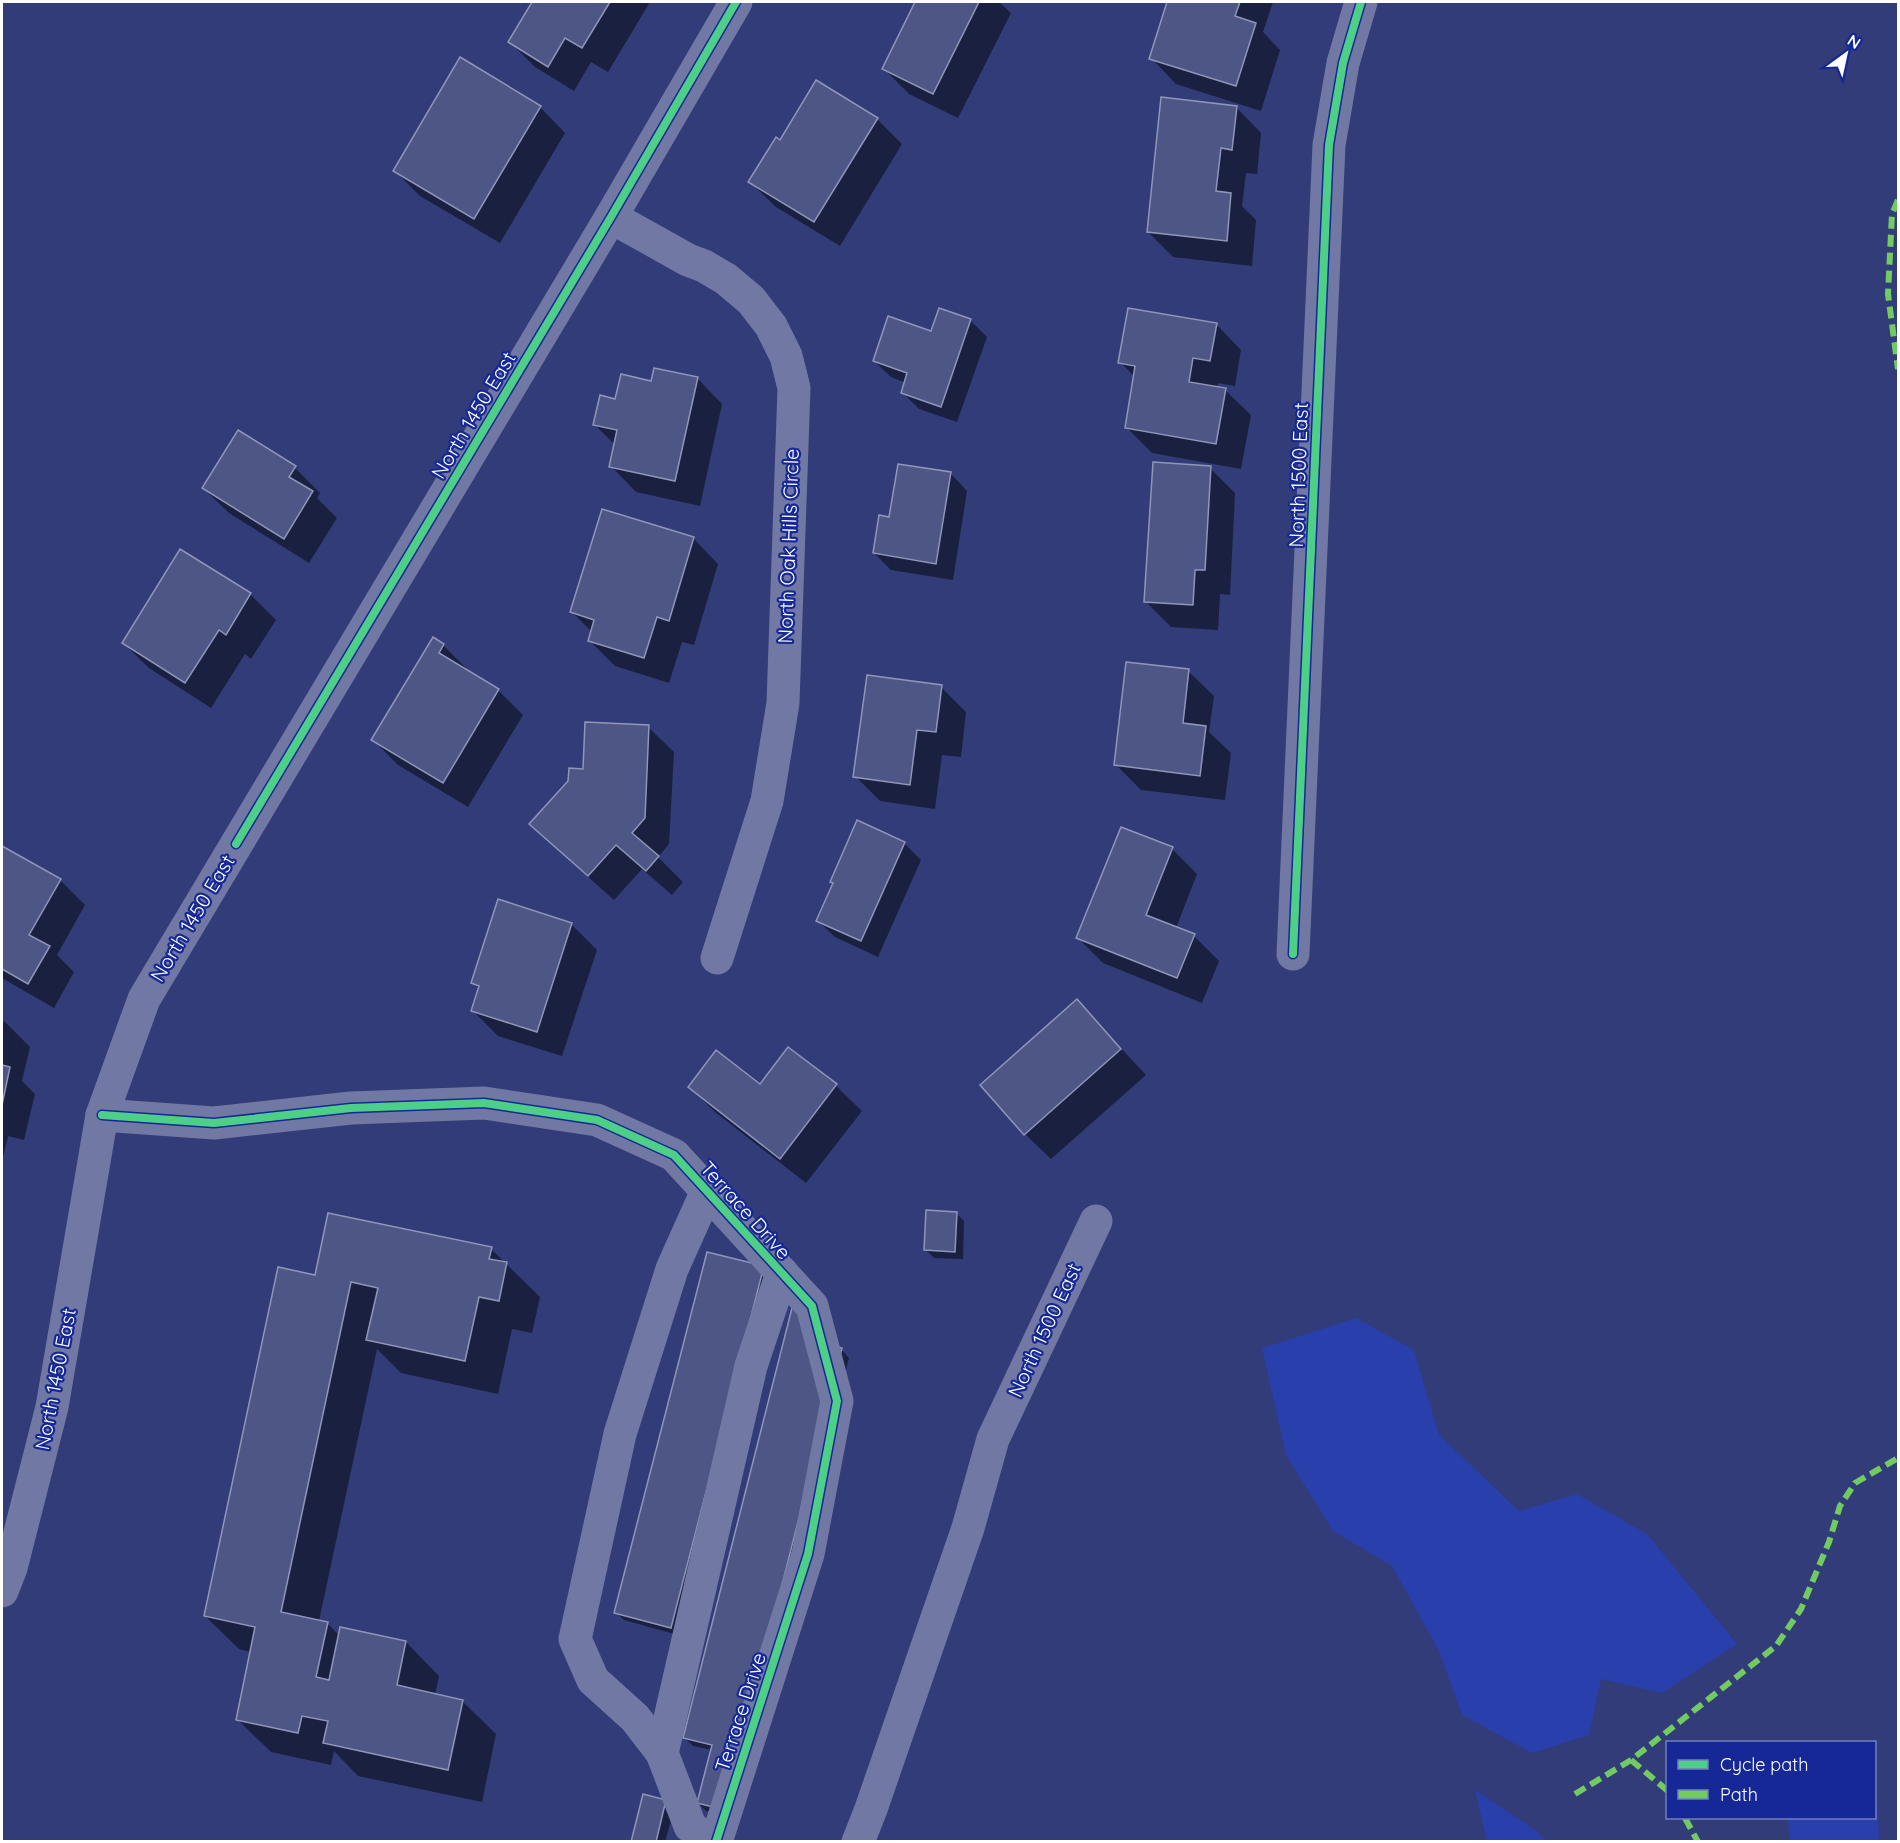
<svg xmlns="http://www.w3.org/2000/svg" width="1900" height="1843" viewBox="0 0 1900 1843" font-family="Quicksand,sans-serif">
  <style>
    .green { fill: #293fac }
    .shadow { fill: #0007 }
    .building { fill: #4e5686; stroke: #9096b8; stroke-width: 1.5 }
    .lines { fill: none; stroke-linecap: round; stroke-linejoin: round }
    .minor { stroke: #7178a3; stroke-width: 33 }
    .quiet { stroke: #71cb61; stroke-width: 6; stroke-dasharray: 12 6; stroke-linecap: butt }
    .cycleway-casing { stroke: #152895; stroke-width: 11 }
    .cycleway { stroke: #4dcf88; stroke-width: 8 }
    .labels { text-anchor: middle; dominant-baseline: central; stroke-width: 4.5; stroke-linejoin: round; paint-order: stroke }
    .street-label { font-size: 20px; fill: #fff; stroke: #152895 }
  </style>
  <rect width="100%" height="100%" fill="#323c78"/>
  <!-- green -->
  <g class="green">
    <polygon points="1356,1318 1414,1350 1439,1435 1519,1511 1577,1494 1647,1534 1737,1644 1662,1693 1601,1679 1589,1735 1532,1753 1462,1715 1439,1651 1392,1566 1333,1531 1286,1455 1262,1348"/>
    <polygon points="1475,1790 1539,1833 1545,1841 1487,1841"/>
    <polygon points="1875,1803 1878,1805 1879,1841 1790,1841 1788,1818 1874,1818"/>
  </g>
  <!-- shadow -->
  <g class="shadow">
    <polygon points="534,2 650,2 608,72 591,62 574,91 535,67 510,42"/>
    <polygon points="917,2 999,2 1011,13 958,118 909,94 884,69"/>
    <polygon points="1169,2 1273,2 1263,32 1280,50 1261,111 1176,84 1151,58"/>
    <polygon points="540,107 565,133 500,243 420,196 395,171"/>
    <polygon points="1236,107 1261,133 1257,174 1246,173 1242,206 1256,220 1252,266 1173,257 1148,232"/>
    <polygon points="877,119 902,144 840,246 776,207 750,182 780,142"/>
    <polygon points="970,320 987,337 957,422 919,409 903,393 906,383 891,377 874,361 932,333"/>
    <polygon points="1216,324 1241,350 1235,386 1218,383 1217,388 1225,390 1251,415 1241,469 1152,453 1127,428 1135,377 1120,362"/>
    <polygon points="697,378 722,404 700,506 636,492 611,466 615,445 595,425 616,401 652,383"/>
    <polygon points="295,468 320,493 317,498 337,518 309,563 229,513 203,488"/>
    <polygon points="1210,468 1235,493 1230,595 1220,594 1218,630 1171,627 1146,602"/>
    <polygon points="951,474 967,491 953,580 891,570 874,553 890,519"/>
    <polygon points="693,538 718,564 694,645 682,642 669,683 615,666 590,641 592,632 572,612"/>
    <polygon points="181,551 250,594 276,620 251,659 245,654 211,708 149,668 123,643"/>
    <polygon points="443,645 468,670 467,672 498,690 523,715 468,807 398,765 373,740"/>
    <polygon points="1188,671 1214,696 1209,732 1231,753 1225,800 1141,790 1116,765"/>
    <polygon points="941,687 966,712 961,757 942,755 935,809 880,801 855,776"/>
    <polygon points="648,727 674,752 669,844 658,857 683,882 672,895 642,869 614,900 557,849 531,824 584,770"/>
    <polygon points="858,822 904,843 921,860 878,957 835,937 818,921 835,884"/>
    <polygon points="2,847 60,880 85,905 57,955 74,972 54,1008 2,978"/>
    <polygon points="1172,849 1197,874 1176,928 1194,936 1219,961 1202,1003 1103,963 1078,938"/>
    <polygon points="571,924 597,950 562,1056 498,1036 473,1011 480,990 473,983"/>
    <polygon points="1077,1001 1146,1075 1051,1159 1025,1134"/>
    <polygon points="2,1021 5,1022 30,1047 22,1081 35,1094 24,1140 8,1136 2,1161"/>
    <polygon points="789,1049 836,1086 862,1111 806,1183 715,1112 690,1087 760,1086"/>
    <polygon points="956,1213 964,1221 963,1259 934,1258 926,1250"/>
    <polygon points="491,1249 540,1297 532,1333 512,1329 498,1394 401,1373 377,1349 319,1621 327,1623 340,1636 406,1642 439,1676 435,1695 462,1701 496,1734 482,1802 358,1776 334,1751 331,1765 271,1752 237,1719 251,1652 239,1649 205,1616 316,1277"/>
    <polygon points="708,1254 771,1276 678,1635 624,1620 616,1612"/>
    <polygon points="822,1345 841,1349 849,1358 733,1817 706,1811 698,1803 712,1750 693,1746 685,1738"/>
    <polygon points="644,1796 674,1810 665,1842 633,1842"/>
  </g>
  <!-- building -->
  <g class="building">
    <polygon points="532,2 610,2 582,48 565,38 548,67 508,42"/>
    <polygon points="915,2 979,2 933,94 882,69"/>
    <polygon points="1167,2 1240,2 1235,16 1256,23 1236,86 1149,59"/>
    <polygon points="460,57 541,106 474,219 393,171"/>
    <polygon points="816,80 878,118 814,222 748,182 776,137 780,140"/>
    <polygon points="1161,97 1237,106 1232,150 1221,148 1216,191 1231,193 1227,241 1147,232"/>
    <polygon points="939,308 971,319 941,407 901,393 907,373 873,361 888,316 931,331"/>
    <polygon points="1128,308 1217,323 1210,361 1193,358 1189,382 1226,388 1216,444 1125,428 1135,366 1118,363"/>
    <polygon points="654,368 698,377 675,481 609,467 617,430 593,425 600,395 615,399 621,374 651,381"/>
    <polygon points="238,430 296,466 289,477 313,491 284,539 202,488"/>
    <polygon points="1153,462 1211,466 1205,570 1195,570 1193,605 1144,602"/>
    <polygon points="898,464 951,472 936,564 873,553 879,515 889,517"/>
    <polygon points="602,509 694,537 669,621 657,617 644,658 588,641 594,620 570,612"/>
    <polygon points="180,549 251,593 226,635 219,630 185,683 122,643"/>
    <polygon points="433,637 444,644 439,653 499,689 443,783 371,740"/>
    <polygon points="1126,662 1189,669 1183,723 1206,726 1200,776 1114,765"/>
    <polygon points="867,675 942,685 936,732 917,730 910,785 853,777"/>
    <polygon points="585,722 649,725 645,818 632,833 659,856 646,871 616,845 588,876 529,824 568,781 569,768 583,769"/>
    <polygon points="857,820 905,842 861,941 816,921 833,883 830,882"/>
    <polygon points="1121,827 1173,847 1146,915 1195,934 1177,978 1076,938"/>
    <polygon points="2,846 61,879 29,935 50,946 28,984 2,969"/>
    <polygon points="498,899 572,923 537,1032 471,1011 479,986 471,983"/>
    <polygon points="1077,999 1121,1049 1024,1135 980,1085"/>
    <polygon points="788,1047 837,1084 780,1159 688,1087 716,1050 760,1084"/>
    <polygon points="2,1065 10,1067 2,1105"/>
    <polygon points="926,1210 957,1212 955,1252 924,1250"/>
    <polygon points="328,1213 492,1247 489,1259 507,1262 499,1301 479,1297 465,1361 366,1340 378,1288 351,1282 281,1612 328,1622 316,1677 329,1680 340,1627 406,1641 397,1685 463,1700 448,1770 323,1743 328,1721 302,1716 298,1733 236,1720 255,1627 204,1616 278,1267 315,1275"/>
    <polygon points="707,1252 764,1266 671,1628 614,1613"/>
    <polygon points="793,1304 814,1341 842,1348 725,1810 697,1803 712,1745 683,1738"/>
    <polygon points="643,1794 666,1800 656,1842 631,1842"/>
  </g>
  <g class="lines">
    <!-- minor -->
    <g class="minor">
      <polyline points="611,217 688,260 704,266 726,279 751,300 771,326 786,356 794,388 783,703 767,801 717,958"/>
      <polyline points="1293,954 1329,145 1343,63 1361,2"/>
      <polyline points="102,1115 214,1123 351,1108 484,1103 597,1120 674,1155 812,1306 837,1401 808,1554 716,1842"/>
      <polyline points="707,1191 672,1269 620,1434 575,1639 593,1680 635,1718 662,1753 690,1826 709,1842"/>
      <polyline points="2,1591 11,1568 52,1407 102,1115 144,999 611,217 736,2"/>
      <polyline points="662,1753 751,1366 782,1273"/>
      <polyline points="858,1842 871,1809 968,1528 993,1439 1096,1221"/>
    </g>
    <!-- quiet -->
    <g class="quiet">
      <polyline points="1898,200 1892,214 1888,294 1898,369"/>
      <polyline points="1631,1760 1668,1791"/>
      <polyline points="1575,1794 1631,1760 1776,1646 1801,1609 1829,1542 1840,1506 1855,1483 1898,1458"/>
      <polyline points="1685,1818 1698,1842"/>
    </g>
    <!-- cycleway casing -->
    <g class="cycleway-casing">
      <g id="cycleway">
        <polyline points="236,844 611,217 736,2"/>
        <polyline points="1293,954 1329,145 1343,63 1361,2"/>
        <polyline points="102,1115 214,1123 351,1108 484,1103 597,1120 674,1155 812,1306 837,1401 808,1554 716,1842"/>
      </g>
    </g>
    <!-- cycleway -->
    <use href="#cycleway" class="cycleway"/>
  </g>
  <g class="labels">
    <!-- street labels -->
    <g class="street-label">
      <text transform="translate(473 415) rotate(-59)">North 1450 East</text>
      <text transform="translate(1298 475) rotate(-88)">North 1500 East</text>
      <text transform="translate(788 546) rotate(-88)">North Oak Hills Circle</text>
      <text transform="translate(192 918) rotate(-59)">North 1450 East</text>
      <text transform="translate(746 1210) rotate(48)">Terrace Drive</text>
      <text transform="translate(1044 1330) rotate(-65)">North 1500 East</text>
      <text transform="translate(55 1379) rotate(-79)">North 1450 East</text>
      <text transform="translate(740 1712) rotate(-72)">Terrace Drive</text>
    </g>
  </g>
  <!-- border -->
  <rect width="1900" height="1843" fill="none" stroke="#ffffff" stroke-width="6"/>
  <!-- legend -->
  <rect x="1666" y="1741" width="210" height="78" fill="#152895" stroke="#737ebf" stroke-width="1.5"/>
  <rect x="1678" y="1760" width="30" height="9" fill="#4dcf88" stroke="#737ebf" stroke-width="1.5"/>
  <text x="1720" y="1771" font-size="18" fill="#ffffff">Cycle path</text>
  <rect x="1678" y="1790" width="30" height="9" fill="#71cb61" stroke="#737ebf" stroke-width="1.5"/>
  <text x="1720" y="1801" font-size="18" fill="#ffffff">Path</text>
  <!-- north arrow -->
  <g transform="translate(1846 54) rotate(33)" stroke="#152895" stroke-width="4.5" paint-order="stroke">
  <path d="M0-4.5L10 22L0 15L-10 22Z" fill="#ffffff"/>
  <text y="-9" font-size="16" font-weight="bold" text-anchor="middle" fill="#ffffff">N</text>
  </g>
</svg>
